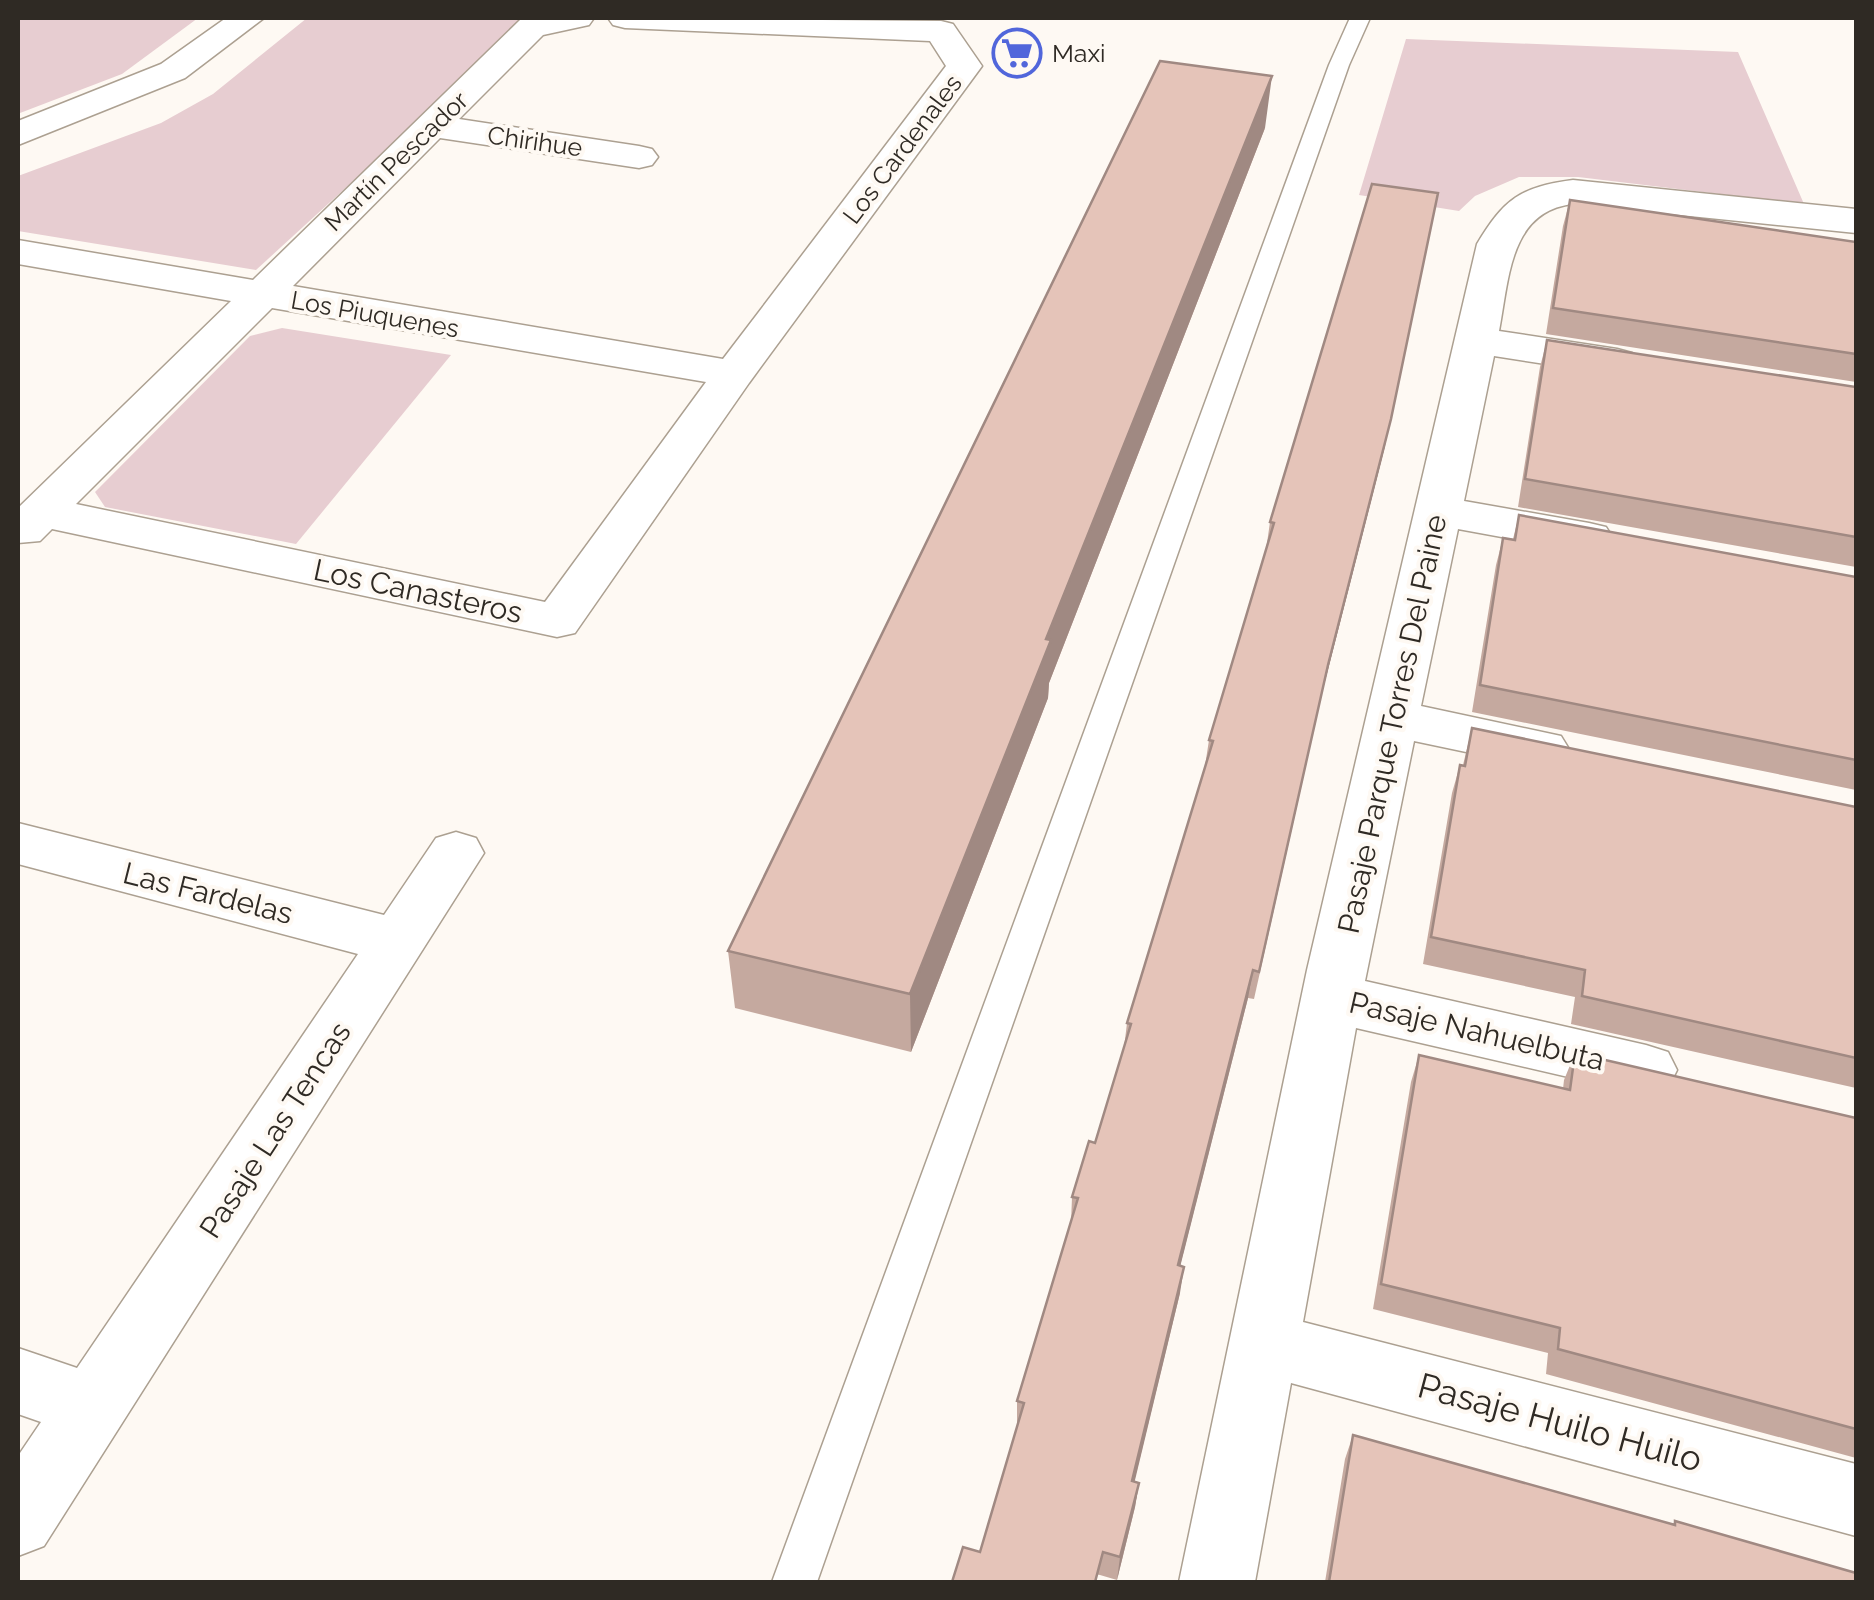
<svg xmlns="http://www.w3.org/2000/svg" width="1874" height="1600" viewBox="0 0 1874 1600" font-family="Raleway,sans-serif">
  <style>
    .green { fill: #e7cdd1 }
    .lines { fill: none; stroke-linecap: round; stroke-linejoin: round }
    .service-casing { stroke: #aca091; stroke-width: 3 }
    .minor-casing { stroke: #aca091; stroke-width: 3 }
    .tertiary-casing { stroke: #aca091; stroke-width: 3 }
    .service { fill: #fff; fill-rule: evenodd }
    .minor { fill: #fff; fill-rule: evenodd }
    .tertiary { fill: #fff; fill-rule: evenodd }
    .wall { fill: #c5a99f }
    .shaded-wall { fill: #a08982 }
    .building { fill: #e5c4b9; stroke: #a08982; stroke-width: 2.5 }
    .labels { text-anchor: middle; dominant-baseline: central; stroke-width: 8; stroke-linejoin: round; paint-order: stroke }
    .far-poi-label { font-size: 25px; fill: #2f2a24; stroke: #fef9f3; text-anchor: start }
    .far-street-label { font-size: 25px; fill: #2f2a24; stroke: #fef9f3 }
    .street-label { font-size: 30px; fill: #2f2a24; stroke: #fef9f3 }
    .near-street-label { font-size: 35px; fill: #2f2a24; stroke: #fef9f3 }
  </style>
  <rect width="100%" height="100%" fill="#fef9f3"/>
  <!-- green -->
  <g class="green">
    <polygon points="18,18 198,18 122,74 20,113"/>
    <polygon points="307,18 531,18 256,270 18,231 18,176 161,123 213,94"/>
    <polygon points="1406,39 1738,52 1804,204 1578,177 1519,177 1475,196 1459,211 1359,195"/>
    <polygon points="282,328 451,355 296,544 105,507 95,492 250,336"/>
  </g>
  <g class="lines">
    <!-- service casing -->
    <g class="service-casing">
      <polygon id="service" points="1350,18 1370,18 1349,65 817,1582 772,1582 1329,65"/>
    </g>
    <!-- minor casing -->
    <g class="minor-casing">
      <g id="minor">
        <path d="M529,18H594L589,25L543,35L459,119L639,146L652,149L658,157L652,165L639,168L440,138L293,286L723,359L946,66L930,41L625,28L613,25L608,18L941,21L953,24L982,66L749,383L575,633L557,637L52,529L40,541L18,543V508L231,301L18,264V240L253,280L520,20ZM272,308L706,382L545,602L76,504Z"/>
        <path d="M1573,180L1856,209V233L1573,204C1509,211 1509,280 1499,331L1617,349L1632,353L1639,362L1632,371L1617,375L1494,356L1464,501L1589,523L1606,527L1613,538L1606,549L1589,553L1458,529L1421,706L1561,736L1569,749L1561,762L1542,768L1414,741L1365,981L1646,1045L1668,1052L1677,1070L1668,1088L1646,1095L1356,1028L1303,1322L1856,1464V1536L1291,1383L1255,1582H1179L1307,970L1477,244C1504,199 1520,187 1573,180Z"/>
        <polygon points="18,823 384,915 436,838 456,832 476,838 484,853 44,1546 18,1556 18,1456 41,1422 18,1414 18,1348 77,1368 358,954 18,864"/>
      </g>
    </g>
    <!-- tertiary casing -->
    <g class="tertiary-casing">
      <polygon id="tertiary" points="226,18 264,18 185,78 18,145 18,121 161,64"/>
    </g>
    <!-- service -->
    <use href="#service" class="service"/>
    <!-- minor -->
    <use href="#minor" class="minor"/>
    <!-- tertiary -->
    <use href="#tertiary" class="tertiary"/>
  </g>
  <!-- wall -->
  <g class="wall">
    <polygon points="1265,128 1049,683 1048,698 911,1052 735,1008 728,951"/>
    <polygon points="1570,200 1856,242 1856,382 1546,334 1563,226"/>
    <polygon points="1547,340 1856,387 1856,567 1518,507 1540,367"/>
    <polygon points="1385,446 1322,693 1254,999 1248,998 1180,1266 1180,1293 1134,1482 1139,1483 1135,1507 1117,1580 1100,1575 980,1552 1017,1426 1017,1401 1071,1223 1072,1197 1095,1143 1124,1048 1127,1023 1205,766 1209,740 1266,550 1270,522"/>
    <polygon points="1519,515 1856,577 1856,790 1472,712 1496,565 1503,538 1513,539"/>
    <polygon points="1472,728 1856,807 1856,1088 1571,1024 1575,997 1423,964 1452,793 1460,765 1463,765"/>
    <polygon points="1575,1053 1856,1118 1856,1458 1546,1374 1548,1353 1373,1309 1411,1082 1419,1055 1563,1089 1564,1080"/>
    <polygon points="1353,1435 1673,1524 1675,1521 1856,1582 1325,1582 1345,1459"/>
  </g>
  <!-- shaded-wall -->
  <g class="shaded-wall">
    <polygon points="1272,76 1265,128 1049,683 1048,698 911,1052 910,994 1046,639"/>
    <polygon points="1438,193 1385,446 1322,693 1254,999 1328,665"/>
    <polygon points="1253,970 1248,998 1174,1291 1178,1265"/>
    <polygon points="1184,1267 1180,1293 1129,1505 1132,1481"/>
    <polygon points="1139,1483 1135,1507 1117,1580 1120,1557"/>
  </g>
  <!-- building -->
  <g class="building">
    <polygon points="1160,61 1272,76 1046,639 1051,640 910,994 728,951"/>
    <polygon points="1372,184 1438,193 1391,419 1328,665 1259,972 1253,970 1178,1265 1184,1267 1132,1481 1139,1483 1120,1557 1103,1552 1095,1582 952,1582 963,1547 980,1552 1024,1403 1017,1401 1078,1198 1072,1197 1089,1141 1095,1143 1131,1024 1127,1023 1213,741 1209,740 1274,523 1270,522"/>
    <polygon points="1570,200 1856,242 1856,354 1553,308"/>
    <polygon points="1547,340 1856,387 1856,537 1525,479"/>
    <polygon points="1519,515 1856,577 1856,760 1480,685 1503,538 1515,540"/>
    <polygon points="1472,728 1856,807 1856,1058 1582,996 1585,970 1431,937 1460,765 1465,766"/>
    <polygon points="1575,1053 1856,1118 1856,1429 1558,1349 1560,1328 1381,1284 1419,1055 1570,1090"/>
    <polygon points="1353,1435 1675,1525 1675,1521 1856,1573 1856,1582 1329,1582"/>
  </g>
  <!-- icons -->
  <defs>
    <g id="supermarket-ring" transform="scale(2.5)"><circle r="9.5" fill="#fef9f3" stroke="#5166db" stroke-width="1.5"/><path d="M-6-5.5h2.5l.6 2H6L4.5 2H-2.5L-4.4-4H-6ZM-1.5 3.2a1.3 1.3 0 1 0 .1 0ZM3 3.2a1.3 1.3 0 1 0 .1 0Z" fill="#5166db"/></g>
  </defs>
  <g fill-rule="evenodd">
    <use href="#supermarket-ring" x="1017" y="53"/>
  </g>
  <g class="labels">
    <!-- far-poi labels -->
    <g class="far-poi-label">
      <text x="1052" y="53">Maxi</text>
    </g>
    <!-- far-street labels -->
    <g class="far-street-label">
      <text transform="translate(535 141) rotate(8)">Chirihue</text>
      <text transform="translate(902 149) rotate(-53)">Los Cardenales</text>
      <text transform="translate(396 161) rotate(-44)">Martín Pescador</text>
      <text transform="translate(375 314) rotate(10)">Los Piuquenes</text>
    </g>
    <!-- street labels -->
    <g class="street-label">
      <text transform="translate(418 591) rotate(12)">Los Canasteros</text>
      <text transform="translate(1392 724) rotate(-78)">Pasaje Parque Torres Del Paine</text>
      <text transform="translate(208 893) rotate(14)">Las Fardelas</text>
      <text transform="translate(1477 1031) rotate(13)">Pasaje Nahuelbuta</text>
      <text transform="translate(275 1130) rotate(-57)">Pasaje Las Tencas</text>
    </g>
    <!-- near-street labels -->
    <g class="near-street-label">
      <text transform="translate(1560 1422) rotate(15)">Pasaje Huilo Huilo</text>
    </g>
  </g>
  <!-- border -->
  <rect width="1874" height="1600" fill="none" stroke="#2f2a24" stroke-width="40"/>
</svg>
